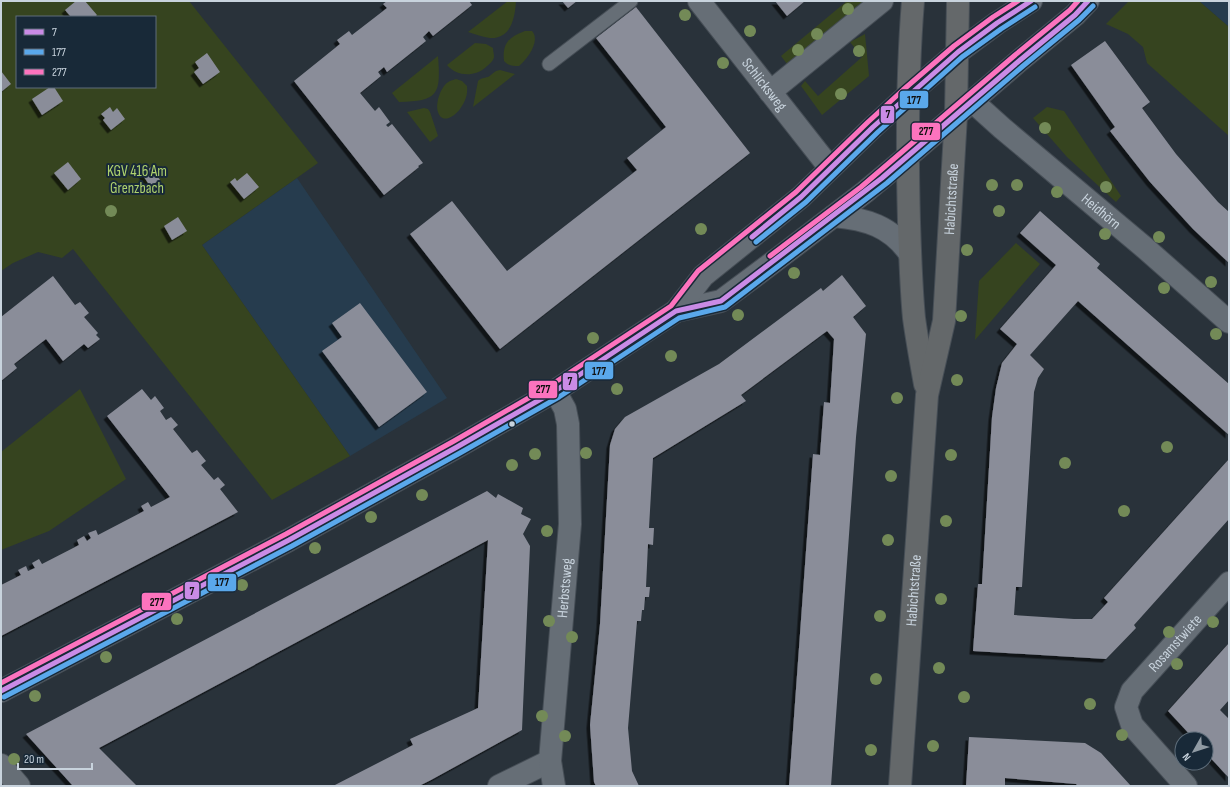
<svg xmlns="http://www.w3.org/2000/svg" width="1230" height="787" viewBox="0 0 1230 787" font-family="'Sofia Sans Condensed',sans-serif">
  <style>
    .built { fill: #263c4e }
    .green { fill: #36441f; fill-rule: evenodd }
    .building { fill: #8a8d99; filter: url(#shadow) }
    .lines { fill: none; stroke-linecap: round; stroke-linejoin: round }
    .lane-casing { stroke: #464e56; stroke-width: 15 }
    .street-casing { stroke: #464e56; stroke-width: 24 }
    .secondary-casing { stroke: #464e56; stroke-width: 24 }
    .primary-casing { stroke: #464e56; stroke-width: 24 }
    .lane { stroke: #666e76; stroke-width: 13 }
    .street { stroke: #666e76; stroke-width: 22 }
    .secondary { stroke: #666e76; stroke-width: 22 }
    .primary { stroke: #64686a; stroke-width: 22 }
    .bus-1-casing { stroke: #182938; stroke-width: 8 }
    .bus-2-casing { stroke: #182938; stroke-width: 8 }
    .bus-3-casing { stroke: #182938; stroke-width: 8 }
    .bus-1 { stroke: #ca8be6; stroke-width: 5 }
    .bus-2 { stroke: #5aa8eb; stroke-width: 5 }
    .bus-3 { stroke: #fc73be; stroke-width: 5 }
    .tree { fill: #738a57 }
    .bus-dot { fill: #c8d3dd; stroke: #182938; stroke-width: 1.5 }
    .labels { text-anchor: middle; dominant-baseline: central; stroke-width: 4; stroke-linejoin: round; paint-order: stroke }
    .street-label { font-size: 15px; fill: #c8d3dd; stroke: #182938 }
    .park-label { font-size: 15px; fill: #afd26e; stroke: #182938 }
    .line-badge { stroke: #182938; stroke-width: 1.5 }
    .pale-badge-label { font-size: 11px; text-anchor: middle; font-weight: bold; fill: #111 }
  </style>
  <defs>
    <filter id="shadow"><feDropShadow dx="-3.5" dy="3.5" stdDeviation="0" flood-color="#0009"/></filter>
  </defs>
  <rect width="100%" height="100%" fill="#29323a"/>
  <!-- built -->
  <g class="built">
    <polygon points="1199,1 1229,1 1229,27"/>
    <polygon points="297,178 447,398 350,456 202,245"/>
  </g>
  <!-- green -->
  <g class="green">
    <path d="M1,1H189L318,163L202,245L350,456L272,500L73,249L62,258L38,252L13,263L1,271ZM17,17H155V87H17Z"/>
    <path d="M508,1H516C515,18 511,39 490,38C483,37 475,34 468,32Z"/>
    <polygon points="847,1 865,1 787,64 781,56"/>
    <polygon points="1129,1 1199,1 1229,27 1229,136 1147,63 1143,47 1128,34 1106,24"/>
    <path d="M525,31H532C541,41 527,59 519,66C512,66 509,66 504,61C502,43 509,37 525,31Z"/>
    <polygon points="865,34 869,76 822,115 801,86 805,81 818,96 862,57 850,42"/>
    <path d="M475,43L486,44L493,48C493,51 494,54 494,57C493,62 489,64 486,67C475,77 457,77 447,65Z"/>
    <path d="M438,56C441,95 438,101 399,102L392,93Z"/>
    <path d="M500,70L515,74L473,107L478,81C481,78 484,78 488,77C493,74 494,71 500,70Z"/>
    <path d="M456,79L462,81L467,86C468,95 465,102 460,109C455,116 442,125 438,112C435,103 441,85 450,81C452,80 454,80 456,79Z"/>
    <polygon points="1047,107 1064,111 1121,196 1116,202 1067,157 1033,118"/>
    <polygon points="424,108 428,109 430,112 438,136 430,142 407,112"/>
    <polygon points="1016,243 1040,264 975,340 979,281"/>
    <polygon points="80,389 126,479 49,531 1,550 1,452"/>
  </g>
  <!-- building -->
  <g class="building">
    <polygon points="76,1 85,1 97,15 95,17 71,17 65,10"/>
    <polygon points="387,1 469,1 472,5 433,36 429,31 423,37 426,41 387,72 384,67 378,72 381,76 360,93 375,111 379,107 390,122 386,125 388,127 392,124 423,163 418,166 419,167 384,195 294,81 340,44 337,40 349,31 352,35 387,8 383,4"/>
    <polygon points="562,1 577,1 568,8"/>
    <polygon points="775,1 805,1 787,16"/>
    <polygon points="636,7 750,153 500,349 410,234 452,201 507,271 637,170 627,158 666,127 596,38"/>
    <polygon points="1105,41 1150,102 1142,108 1176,154 1218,202 1229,212 1229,263 1193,229 1150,182 1110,131 1115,127 1071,65"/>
    <polygon points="207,53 220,72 203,84 194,72 199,68 195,62"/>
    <polygon points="1,71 11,84 1,92"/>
    <polygon points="50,87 54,87 63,101 42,115 32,99"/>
    <polygon points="110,107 113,112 117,108 125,119 111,130 103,120 105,118 101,114"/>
    <polygon points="68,162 81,179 68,190 54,173"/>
    <polygon points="151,167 160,180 150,186 142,174"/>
    <polygon points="247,173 259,187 244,199 230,182 235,178 237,181"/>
    <polygon points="1040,211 1100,264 1097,268 1229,384 1229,435 1078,301 1030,355 1044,369 1038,378 1034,392 1022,587 1016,587 1014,615 1074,619 1092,619 1108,602 1104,598 1229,459 1229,519 1134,625 1136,628 1106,659 973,651 978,584 982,584 992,417 996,388 1002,363 1017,344 1000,329 1056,265 1020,233"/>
    <polygon points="178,217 187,231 172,240 164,226"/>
    <polygon points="842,275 866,306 853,317 866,334 856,437 831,786 789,786 813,454 820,455 824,402 830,403 834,339 827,331 741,395 746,401 653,458 649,528 654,528 653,545 648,544 646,587 650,587 649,597 645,597 644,610 642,610 641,621 637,621 628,728 632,771 639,786 596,786 594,782 590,725 600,624 610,445 615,429 625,417 719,364 821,288 823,291"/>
    <polygon points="53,276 75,305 80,302 89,313 84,317 98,333 96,335 100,339 88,348 84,344 63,361 46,339 14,364 17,368 1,381 1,317"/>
    <polygon points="360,303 427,392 379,427 322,351 342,337 332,323"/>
    <polygon points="142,389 151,400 155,396 164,408 160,411 166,420 171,417 178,425 173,429 192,453 197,450 206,461 201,465 214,480 218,477 225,485 220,489 238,512 1,636 1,585 21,575 18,570 26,566 28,571 35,568 32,563 39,559 42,564 79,545 77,540 84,536 87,541 91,538 88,533 96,530 98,535 144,511 141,506 148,502 151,507 170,497 107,416"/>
    <polygon points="487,491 496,498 498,494 523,508 521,514 531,519 523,534 530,546 522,730 431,780 419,786 333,786 413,745 410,739 478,708 488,540 99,748 137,786 73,786 26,734"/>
    <polygon points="1229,643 1229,700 1220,710 1229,719 1229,778 1206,753 1206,739 1194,739 1168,711"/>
    <polygon points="969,737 1085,743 1101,753 1131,786 1078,786 1076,784 1005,778 1005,786 966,786"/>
  </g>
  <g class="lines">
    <!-- lane casing -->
    <g class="lane-casing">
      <polyline id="lane" points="549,64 631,1"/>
    </g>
    <!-- street casing -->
    <g class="street-casing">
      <g id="street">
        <path id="s1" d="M699,1L830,168"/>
        <polyline points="770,92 882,1"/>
        <path id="s2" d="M972,101L1002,128L1145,248L1229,322"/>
        <polyline points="1,765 19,786"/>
        <polyline points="499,786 550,761"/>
        <path id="s3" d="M554,786L550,761L570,524L568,424L565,409L555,391"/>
        <path id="s4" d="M1186,786L1132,725L1126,707L1132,691L1229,583"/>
      </g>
    </g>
    <!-- secondary casing -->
    <g class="secondary-casing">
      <g id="secondary">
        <path d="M834,216C866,219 891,226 910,254"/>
        <polyline points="676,311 721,301 780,257 865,192 907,157 1019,61 1075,15 1088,1"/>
        <polyline points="1,691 289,540 457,447 555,391 676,311 703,276 801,197 873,127 908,95 958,52 997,23 1031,1"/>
      </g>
    </g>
    <!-- primary casing -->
    <g class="primary-casing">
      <g id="primary">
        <path d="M913,1C907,75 907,148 909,222C910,254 911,286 914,318C917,340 921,362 925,384"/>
        <path id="s5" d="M900,786L927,395L944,321L956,115L958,1"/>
      </g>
    </g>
    <!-- lane -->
    <use href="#lane" class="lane"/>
    <!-- street -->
    <use href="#street" class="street"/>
    <!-- secondary -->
    <use href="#secondary" class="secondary"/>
    <!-- primary -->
    <use href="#primary" class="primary"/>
    <!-- bus-1 casing -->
    <g class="bus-1-casing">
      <g id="bus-1">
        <polyline points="752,237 801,197 873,127 958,52 997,23 1031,1"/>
        <polyline points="1,691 289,540 457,447 555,391 676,311 721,301 882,178 1019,61 1075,15 1088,1"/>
      </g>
    </g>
    <!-- bus-2 casing -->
    <g class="bus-2-casing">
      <g id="bus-2">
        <polyline points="756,242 806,202 878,132 962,57 1001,29 1035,7"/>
        <polyline points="4,697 292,546 460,453 559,397 679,318 725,307 887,183 1023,66 1079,20 1093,6"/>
      </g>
    </g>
    <!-- bus-3 casing -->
    <g class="bus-3-casing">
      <g id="bus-3">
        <polyline points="770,256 861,187 1014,56 1070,10 1078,1"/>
        <polyline points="1,683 286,534 454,441 551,385 671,306 698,271 796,192 868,122 903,90 954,46 993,17 1018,1"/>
      </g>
    </g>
    <!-- bus-1 -->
    <use href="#bus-1" class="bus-1"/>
    <!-- bus-2 -->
    <use href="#bus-2" class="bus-2"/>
    <!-- bus-3 -->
    <use href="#bus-3" class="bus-3"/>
  </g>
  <!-- trees -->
  <g class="tree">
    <circle cx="848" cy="9" r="6"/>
    <circle cx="685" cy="15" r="6"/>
    <circle cx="750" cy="31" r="6"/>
    <circle cx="817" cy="34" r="6"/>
    <circle cx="798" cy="50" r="6"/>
    <circle cx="859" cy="51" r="6"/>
    <circle cx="723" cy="63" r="6"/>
    <circle cx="841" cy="94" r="6"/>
    <circle cx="1045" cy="128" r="6"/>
    <circle cx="992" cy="185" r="6"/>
    <circle cx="1017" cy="185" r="6"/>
    <circle cx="1106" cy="187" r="6"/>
    <circle cx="1057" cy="192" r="6"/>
    <circle cx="111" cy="211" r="6"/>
    <circle cx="999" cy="211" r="6"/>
    <circle cx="701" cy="229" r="6"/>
    <circle cx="1105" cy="234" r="6"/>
    <circle cx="1159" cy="237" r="6"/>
    <circle cx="967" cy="250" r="6"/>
    <circle cx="794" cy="273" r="6"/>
    <circle cx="1211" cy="282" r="6"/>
    <circle cx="1164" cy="288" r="6"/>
    <circle cx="738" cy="315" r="6"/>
    <circle cx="961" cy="316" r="6"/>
    <circle cx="1216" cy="334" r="6"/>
    <circle cx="593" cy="338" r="6"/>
    <circle cx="671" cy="356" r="6"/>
    <circle cx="957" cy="380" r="6"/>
    <circle cx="617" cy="389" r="6"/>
    <circle cx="897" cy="398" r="6"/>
    <circle cx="1167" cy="447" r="6"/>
    <circle cx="586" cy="453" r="6"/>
    <circle cx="535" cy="454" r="6"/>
    <circle cx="951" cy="455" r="6"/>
    <circle cx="1065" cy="463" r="6"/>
    <circle cx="512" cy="465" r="6"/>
    <circle cx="891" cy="476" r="6"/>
    <circle cx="422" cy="495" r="6"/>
    <circle cx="1124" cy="511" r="6"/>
    <circle cx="371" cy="517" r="6"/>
    <circle cx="946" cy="521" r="6"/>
    <circle cx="547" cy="531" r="6"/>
    <circle cx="888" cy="540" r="6"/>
    <circle cx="315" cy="548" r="6"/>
    <circle cx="242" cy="585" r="6"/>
    <circle cx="941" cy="599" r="6"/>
    <circle cx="880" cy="616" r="6"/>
    <circle cx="177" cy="619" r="6"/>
    <circle cx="549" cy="621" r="6"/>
    <circle cx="1213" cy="622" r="6"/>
    <circle cx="1169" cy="632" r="6"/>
    <circle cx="572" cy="637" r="6"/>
    <circle cx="106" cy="657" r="6"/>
    <circle cx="1177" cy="664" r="6"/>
    <circle cx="939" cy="668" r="6"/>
    <circle cx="876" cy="679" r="6"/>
    <circle cx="35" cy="696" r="6"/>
    <circle cx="964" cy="697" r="6"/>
    <circle cx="1090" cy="704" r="6"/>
    <circle cx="542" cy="716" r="6"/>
    <circle cx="1122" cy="735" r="6"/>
    <circle cx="565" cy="736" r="6"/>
    <circle cx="933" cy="746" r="6"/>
    <circle cx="871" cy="750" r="6"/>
    <circle cx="14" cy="759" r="6"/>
  </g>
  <!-- markers -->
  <circle class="bus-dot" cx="512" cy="424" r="3.5"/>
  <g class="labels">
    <!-- street labels -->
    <g class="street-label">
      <text stroke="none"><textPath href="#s1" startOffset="106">Schlicksweg</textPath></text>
      <text stroke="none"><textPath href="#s5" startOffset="590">Habichtstraße</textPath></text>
      <text stroke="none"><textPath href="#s2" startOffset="170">Heidhörn</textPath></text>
      <text stroke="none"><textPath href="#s3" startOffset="199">Herbstsweg</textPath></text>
      <text stroke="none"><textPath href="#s5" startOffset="196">Habichtstraße</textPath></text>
      <text stroke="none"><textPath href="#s4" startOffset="182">Rosamstwiete</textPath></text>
    </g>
    <!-- park labels -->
    <g class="park-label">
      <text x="137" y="171">KGV 416 Am<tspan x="137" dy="17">Grenzbach</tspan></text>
    </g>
  </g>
  <g class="line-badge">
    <rect x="899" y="90" width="30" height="19" rx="4" fill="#5aa8eb"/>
    <rect x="880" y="105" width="15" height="19" rx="4" fill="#ca8be6"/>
    <rect x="911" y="122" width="30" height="19" rx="4" fill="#fc73be"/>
    <rect x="584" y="361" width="30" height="19" rx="4" fill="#5aa8eb"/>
    <rect x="562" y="372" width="16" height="19" rx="4" fill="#ca8be6"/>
    <rect x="528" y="380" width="30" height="19" rx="4" fill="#fc73be"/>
    <rect x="207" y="573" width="30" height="19" rx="4" fill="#5aa8eb"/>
    <rect x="184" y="581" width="16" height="19" rx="4" fill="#ca8be6"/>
    <rect x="141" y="592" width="31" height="19" rx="4" fill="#fc73be"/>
  </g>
  <g class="pale-badge-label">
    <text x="914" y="104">177</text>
    <text x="888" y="118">7</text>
    <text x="926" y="135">277</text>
    <text x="599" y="375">177</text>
    <text x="570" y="385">7</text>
    <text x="543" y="393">277</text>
    <text x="222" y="586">177</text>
    <text x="192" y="595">7</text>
    <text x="157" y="606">277</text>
  </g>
  <!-- border -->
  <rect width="1230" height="787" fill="none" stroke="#c8d3dd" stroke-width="4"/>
  <!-- legend -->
  <rect x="16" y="16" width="140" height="72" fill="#182938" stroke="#5e6d7a"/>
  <rect x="24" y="29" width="20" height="6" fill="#ca8be6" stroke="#5e6d7a"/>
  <text x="52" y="36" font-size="12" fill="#c8d3dd">7</text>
  <rect x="24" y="49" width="20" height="6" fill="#5aa8eb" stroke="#5e6d7a"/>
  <text x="52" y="56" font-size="12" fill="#c8d3dd">177</text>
  <rect x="24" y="69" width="20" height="6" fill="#fc73be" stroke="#5e6d7a"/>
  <text x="52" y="76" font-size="12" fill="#c8d3dd">277</text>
  <!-- north arrow -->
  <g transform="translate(1194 751) rotate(231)"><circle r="19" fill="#182938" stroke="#5e6d7a"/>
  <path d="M0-3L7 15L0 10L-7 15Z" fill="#909ba4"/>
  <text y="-6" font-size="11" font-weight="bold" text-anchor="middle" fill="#c8d3dd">N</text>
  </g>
  <!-- scale -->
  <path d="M18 763v6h74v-6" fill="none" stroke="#c8d3dd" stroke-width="2"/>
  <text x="24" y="763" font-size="12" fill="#c8d3dd" stroke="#182938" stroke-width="3" paint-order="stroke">20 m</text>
</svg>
